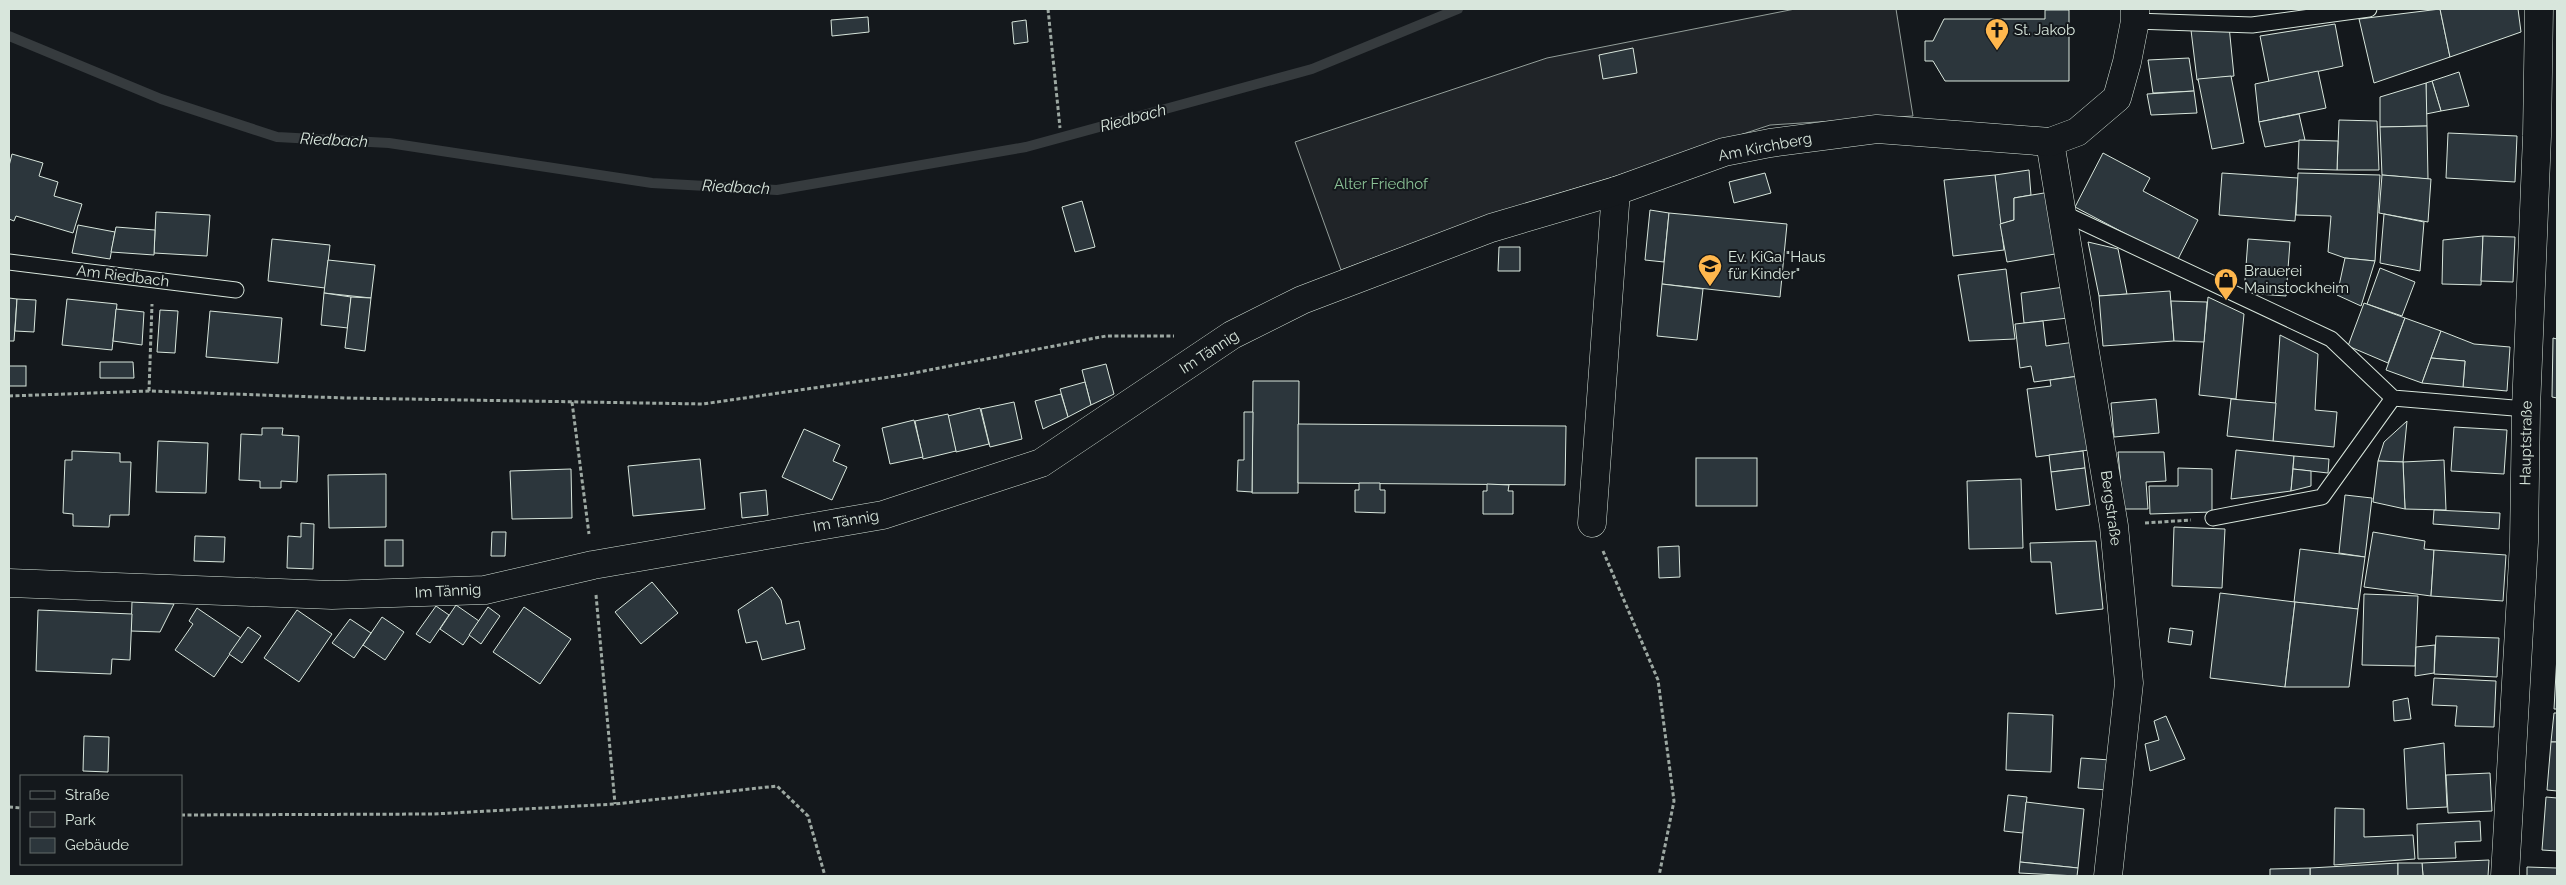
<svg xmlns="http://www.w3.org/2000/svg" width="2566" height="885" viewBox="0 0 2566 885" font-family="Raleway,sans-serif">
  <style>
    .green { fill: #202428; stroke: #939e99 }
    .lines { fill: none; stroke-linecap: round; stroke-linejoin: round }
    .stream { stroke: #363b3e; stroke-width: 10 }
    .building { fill: #2c363c; stroke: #d8e6dc }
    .lane-casing { stroke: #d8e6dc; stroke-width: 17 }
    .street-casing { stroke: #d8e6dc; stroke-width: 29 }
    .secondary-casing { stroke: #d8e6dc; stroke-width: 29 }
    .path { stroke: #9da8a2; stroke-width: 3; stroke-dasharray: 4 2.5; stroke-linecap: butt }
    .lane { stroke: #14181c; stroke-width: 15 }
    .street { stroke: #14181c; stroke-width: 28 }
    .secondary { stroke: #14181c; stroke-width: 28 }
    .labels { text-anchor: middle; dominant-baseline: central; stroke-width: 4; stroke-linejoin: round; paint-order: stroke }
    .poi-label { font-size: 15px; fill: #d8e6dc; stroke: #14181c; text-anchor: start }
    .street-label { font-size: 15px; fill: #d8e6dc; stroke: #14181c }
    .park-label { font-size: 15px; fill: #8ac095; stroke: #14181c }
    .water-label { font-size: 16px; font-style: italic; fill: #d8e6dc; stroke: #14181c }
  </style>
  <rect width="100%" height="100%" fill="#14181c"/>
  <!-- green -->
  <polygon class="green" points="1795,9 1896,9 1913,116 1770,125 1616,176 1489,215 1341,270 1295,142 1547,58"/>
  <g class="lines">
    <!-- stream -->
    <polyline class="stream" points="9,36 161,99 277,137 389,143 652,183 777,190 1026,147 1312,69 1458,9"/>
  </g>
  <!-- building -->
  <g class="building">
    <polygon points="2440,9 2450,57 2374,83 2359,19"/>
    <polygon points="2440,9 2518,9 2521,32 2450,57"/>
    <polygon points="2045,10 2069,10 2069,81 1945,81 1933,61 1925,61 1925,41 1933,41 1944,19 2045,19"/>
    <polygon points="868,17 869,32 832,36 831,20"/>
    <polygon points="1026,20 1028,42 1014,44 1012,22"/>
    <polygon points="2335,24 2343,66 2269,82 2260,36"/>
    <polygon points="2229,26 2234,76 2197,80 2191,30"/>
    <polygon points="1633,48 1637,73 1603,79 1599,55"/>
    <polygon points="2189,58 2194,91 2153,93 2148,60"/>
    <polygon points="2318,71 2326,108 2259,122 2255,84"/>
    <polygon points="2459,72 2469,106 2441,111 2432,81"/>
    <polygon points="2231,76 2244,143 2212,149 2198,79"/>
    <polygon points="2432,81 2441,111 2426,114 2426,83"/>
    <polygon points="2426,83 2427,126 2380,127 2380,97"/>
    <polygon points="2194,91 2197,113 2151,115 2147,94"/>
    <polygon points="2299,114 2305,140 2265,147 2259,122"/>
    <polygon points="2339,120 2377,121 2379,170 2337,170"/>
    <polygon points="2427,126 2428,179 2382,175 2380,127"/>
    <polygon points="2448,133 2517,136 2515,182 2446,178"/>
    <polygon points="2299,140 2338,141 2337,170 2298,169"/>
    <polygon points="2103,153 2150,178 2143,191 2198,220 2177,261 2075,207"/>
    <polygon points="12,154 43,163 39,176 58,182 54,196 82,204 73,233 16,216 14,221 9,219 9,166"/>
    <polygon points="2029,170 2031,195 2014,198 2014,220 2000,224 1995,175"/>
    <polygon points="1765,173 1771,193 1734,203 1729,182"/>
    <polygon points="2222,173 2298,178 2295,221 2219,215"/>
    <polygon points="2298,173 2380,175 2375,261 2345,258 2328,252 2331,216 2296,215"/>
    <polygon points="1995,175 2004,250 1953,256 1944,180"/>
    <polygon points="2382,175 2431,179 2428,222 2379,213"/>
    <polygon points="2050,192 2061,253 2007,262 2000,224 2014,220 2014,198"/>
    <polygon points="1082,201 1095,247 1075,252 1062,207"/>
    <polygon points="1650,210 1669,213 1664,262 1645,260"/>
    <polygon points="156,212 210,215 207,256 154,253"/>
    <polygon points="1669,213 1787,224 1780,297 1662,284"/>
    <polygon points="2384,214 2424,222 2420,271 2380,263"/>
    <polygon points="78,225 115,232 110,259 72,253"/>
    <polygon points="116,227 155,230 154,255 111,252"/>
    <polygon points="2483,236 2481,285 2442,284 2443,240"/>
    <polygon points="2483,236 2515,237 2513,282 2481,281"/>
    <polygon points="272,239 330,245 325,288 268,281"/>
    <polygon points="2248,239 2290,242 2286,296 2244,293"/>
    <polygon points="2088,242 2118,249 2127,294 2099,296"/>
    <polygon points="1499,247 1520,247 1520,271 1498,271"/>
    <polygon points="2345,258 2375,261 2361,306 2337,295"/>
    <polygon points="328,260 375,265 371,298 324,293"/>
    <polygon points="2380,268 2415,282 2402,316 2367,304"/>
    <polygon points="2006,269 2015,339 1969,341 1958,275"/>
    <polygon points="1662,284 1703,289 1697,340 1657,336"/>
    <polygon points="2064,287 2068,318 2024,323 2021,293"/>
    <polygon points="2170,291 2174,341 2103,346 2099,296"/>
    <polygon points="324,293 351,297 348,328 321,325"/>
    <polygon points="351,297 371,298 365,351 345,348"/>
    <polygon points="2208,297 2244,314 2236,399 2199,395"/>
    <polygon points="9,298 17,299 14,341 9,341"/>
    <polygon points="17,299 36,300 34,332 15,331"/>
    <polygon points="67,299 117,304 112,350 62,345"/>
    <polygon points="2171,301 2207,302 2204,342 2174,341"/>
    <polygon points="2364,303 2405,318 2388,363 2348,346"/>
    <polygon points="116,309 144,312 142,345 113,341"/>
    <polygon points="160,310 178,311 175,353 157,352"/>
    <polygon points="210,311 282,318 278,363 206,357"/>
    <polygon points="2405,318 2441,331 2422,383 2386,370"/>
    <polygon points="2043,321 2046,346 2075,342 2079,376 2034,382 2031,366 2020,368 2015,324"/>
    <polygon points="2441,331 2474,344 2510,347 2507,391 2463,387 2465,361 2431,358"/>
    <polygon points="2280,335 2318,354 2315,410 2337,412 2334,447 2273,441"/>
    <polygon points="2553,338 2557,339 2557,398 2552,397"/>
    <polygon points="2431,358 2465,361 2463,387 2422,383"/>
    <polygon points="100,362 133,362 134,378 100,378"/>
    <polygon points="1106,364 1114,394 1091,405 1082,370"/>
    <rect x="9" y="366" width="17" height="20"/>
    <polygon points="2079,376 2089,450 2036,457 2027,389 2051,386 2050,380"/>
    <polygon points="1253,381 1299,381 1298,493 1252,493"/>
    <polygon points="1085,382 1091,405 1068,417 1060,389"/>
    <polygon points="1061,394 1068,417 1043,429 1035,401"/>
    <polygon points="2156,399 2159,433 2114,437 2111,403"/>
    <polygon points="2231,399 2276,403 2273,441 2227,436"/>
    <polygon points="1014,402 1022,439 990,447 981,409"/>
    <polygon points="980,408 989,444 956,452 948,416"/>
    <polygon points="1244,412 1253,412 1252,492 1237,491 1238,460 1244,460"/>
    <polygon points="948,414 956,451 923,459 915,421"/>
    <polygon points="914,420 923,457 890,464 882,428"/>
    <polygon points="2407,421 2403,462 2378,461 2384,442"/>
    <polygon points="1298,424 1566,426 1565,485 1298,483"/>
    <polygon points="2454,427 2507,430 2504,474 2451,471"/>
    <polygon points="262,428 283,428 282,435 299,436 297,482 281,481 281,488 260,488 260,481 239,480 241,434 262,435"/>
    <polygon points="804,429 840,445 833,461 847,467 832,500 782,477"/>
    <polygon points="158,441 208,443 206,493 156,492"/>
    <polygon points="2236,450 2294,456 2291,491 2231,499"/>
    <polygon points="72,451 120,453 120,462 131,462 129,515 110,515 109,527 73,526 73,514 63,513 65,460 72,460"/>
    <polygon points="2083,451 2085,468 2051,472 2049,455"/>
    <polygon points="2118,452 2164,452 2166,481 2146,482 2148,509 2123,509"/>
    <polygon points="2294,456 2329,459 2328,473 2293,469"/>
    <rect x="1696" y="458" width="61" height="48"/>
    <polygon points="700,459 705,509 633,516 628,466"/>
    <polygon points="2444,460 2446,510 2405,509 2403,462"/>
    <polygon points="2378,461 2403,462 2405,509 2373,502"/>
    <polygon points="2085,468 2090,505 2056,510 2051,472"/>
    <polygon points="2178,468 2212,469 2212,512 2150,514 2149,486 2178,486"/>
    <polygon points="571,469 572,518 512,519 510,471"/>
    <polygon points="2293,469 2311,471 2311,486 2291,491"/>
    <polygon points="386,474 386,527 329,528 328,475"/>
    <polygon points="2021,479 2023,548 1969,549 1967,481"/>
    <polygon points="1359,483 1380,483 1380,490 1385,490 1385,513 1355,512 1355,490 1359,490"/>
    <polygon points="1487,484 1509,485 1508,491 1513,491 1513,514 1483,514 1483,491 1487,491"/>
    <polygon points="766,490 768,515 742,518 740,493"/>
    <polygon points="2345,495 2372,498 2365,557 2339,553"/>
    <polygon points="2434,510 2500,513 2499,529 2433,524"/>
    <polygon points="301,523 314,524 313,569 287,568 288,536 301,537"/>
    <polygon points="2174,527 2225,529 2222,588 2172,586"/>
    <polygon points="492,532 506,532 505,556 491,556"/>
    <polygon points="2373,532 2425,541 2424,549 2434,550 2431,596 2364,587"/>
    <polygon points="195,536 225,537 224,562 194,561"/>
    <rect x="385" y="540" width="18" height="26"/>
    <polygon points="2096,541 2103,609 2056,614 2051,562 2031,562 2030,543"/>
    <polygon points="1679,546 1680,577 1659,578 1658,547"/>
    <polygon points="2300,549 2365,557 2358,609 2294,602"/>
    <polygon points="2434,550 2506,555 2503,601 2431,596"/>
    <polygon points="652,582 678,613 641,644 615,612"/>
    <polygon points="772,587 781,600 786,624 799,621 805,649 762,660 757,641 746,643 738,610"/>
    <polygon points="2220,593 2295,602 2285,687 2210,678"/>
    <polygon points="2364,594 2418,596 2415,666 2362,665"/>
    <polygon points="132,602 174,604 160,632 131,631"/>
    <polygon points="2295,602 2358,609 2349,687 2285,687"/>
    <polygon points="456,605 479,621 463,645 440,629"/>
    <polygon points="436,606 449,615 430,643 416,634"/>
    <polygon points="488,607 500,616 481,644 469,635"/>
    <polygon points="524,607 571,639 540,684 493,652"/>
    <polygon points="197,608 241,638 214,677 175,650 193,624 189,621"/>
    <polygon points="38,610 132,614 130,660 112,659 111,674 36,671"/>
    <polygon points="297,610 332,634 299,682 264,658"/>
    <polygon points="382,617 404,632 385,660 363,645"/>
    <polygon points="350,619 371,633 354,658 332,643"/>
    <polygon points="248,627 261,636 242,663 229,654"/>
    <polygon points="2170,628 2193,631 2191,645 2168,642"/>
    <polygon points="2436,636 2499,638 2497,677 2434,674"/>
    <polygon points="2435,645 2434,673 2415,676 2416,647"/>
    <polygon points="2557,655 2557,709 2554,709"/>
    <polygon points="2434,678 2496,681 2494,727 2455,726 2457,706 2432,705"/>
    <polygon points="2408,698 2411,719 2394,721 2393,701"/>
    <polygon points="2008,713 2053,715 2051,772 2006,770"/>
    <polygon points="2554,713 2557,713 2557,742 2551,742"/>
    <polygon points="2166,716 2185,759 2150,771 2145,744 2159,740 2154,721"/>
    <polygon points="84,736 109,737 108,772 83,771"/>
    <polygon points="2551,742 2557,742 2557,791 2547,790"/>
    <polygon points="2444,743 2447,807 2407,809 2404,749"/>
    <polygon points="2081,758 2110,760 2108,790 2078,788"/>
    <polygon points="2490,773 2492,811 2448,813 2446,775"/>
    <polygon points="2008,795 2027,797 2023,833 2004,831"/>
    <polygon points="2546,797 2557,798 2557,851 2542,850"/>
    <polygon points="2026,802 2084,809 2078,868 2020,862"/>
    <polygon points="2335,808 2364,809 2364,837 2413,835 2415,859 2334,865"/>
    <polygon points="2480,821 2481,841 2455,842 2456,858 2418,859 2417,824"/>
    <polygon points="2489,860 2488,876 2423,876 2422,863"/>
    <polygon points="2020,862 2078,868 2077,876 2019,873"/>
    <polygon points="2398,863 2398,876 2310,876 2310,868"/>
    <polygon points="2398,863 2422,863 2423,876 2398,876"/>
    <polygon points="2527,867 2557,868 2557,876 2527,876"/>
    <polygon points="2310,868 2310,876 2270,876 2270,869"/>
  </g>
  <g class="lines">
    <!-- lane casing -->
    <g class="lane-casing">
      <g id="lane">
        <polyline points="2135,21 2252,25 2369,9"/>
        <polyline points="2063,213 2331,339 2393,398 2526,409"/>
        <polyline points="9,262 236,290"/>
        <polyline points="2213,518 2322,497 2393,398"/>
      </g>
    </g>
    <!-- street casing -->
    <g class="street-casing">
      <g id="street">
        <polyline points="2050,142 2114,526 2129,683 2108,876"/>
        <polyline points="1592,523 1616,191"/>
        <polyline points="9,583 332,595 485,590 593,565 883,515 1041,463 1232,335 1302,300 1491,228 1616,191 1724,152 1770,143 1877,129 2050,142 2077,132 2117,98 2127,62 2135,21 2135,9"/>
      </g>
    </g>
    <!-- secondary casing -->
    <g class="secondary-casing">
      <polyline id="secondary" points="2505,876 2524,542 2526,409 2537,136 2539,9"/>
    </g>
    <!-- path -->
    <g class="path">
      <polyline points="1048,9 1060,128"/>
      <polyline points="149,391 152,304"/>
      <polyline points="9,396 149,391 345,398 703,404 903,375 1106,336 1174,336"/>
      <polyline points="572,402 589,534"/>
      <polyline points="2145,523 2191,520"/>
      <polyline points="1603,551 1658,680 1674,801 1659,876"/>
      <polyline points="596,595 615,804"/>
      <polyline points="9,807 21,808"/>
      <polyline points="181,815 434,814 615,804 777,786 808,816 825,876"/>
    </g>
    <!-- lane -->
    <use href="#lane" class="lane"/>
    <!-- street -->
    <use href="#street" class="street"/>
    <!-- secondary -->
    <use href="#secondary" class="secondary"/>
  </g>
  <!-- icons -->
  <defs>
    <g id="church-pin" transform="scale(1.25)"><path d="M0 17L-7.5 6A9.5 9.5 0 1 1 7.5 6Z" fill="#ffb74d" stroke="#14181c"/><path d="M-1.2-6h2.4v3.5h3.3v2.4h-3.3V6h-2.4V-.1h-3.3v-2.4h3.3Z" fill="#111"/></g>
    <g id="school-pin" transform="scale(1.25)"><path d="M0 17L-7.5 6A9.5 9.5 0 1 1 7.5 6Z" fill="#ffb74d" stroke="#14181c"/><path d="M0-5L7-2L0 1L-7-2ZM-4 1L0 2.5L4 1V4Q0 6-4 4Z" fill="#111"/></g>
    <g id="shop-pin" transform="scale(1.25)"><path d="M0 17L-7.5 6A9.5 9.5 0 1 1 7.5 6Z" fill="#ffb74d" stroke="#14181c"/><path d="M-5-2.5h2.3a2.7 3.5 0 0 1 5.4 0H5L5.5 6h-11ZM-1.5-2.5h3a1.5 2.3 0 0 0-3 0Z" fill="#111"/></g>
  </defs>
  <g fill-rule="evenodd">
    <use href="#church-pin" x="1997" y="30"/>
    <use href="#school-pin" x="1710" y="266"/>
    <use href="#shop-pin" x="2226" y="280"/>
  </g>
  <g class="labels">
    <!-- poi labels -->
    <g class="poi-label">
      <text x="2014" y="30">St. Jakob</text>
      <text x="1728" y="257">Ev. KiGa "Haus<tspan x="1728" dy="17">für Kinder"</tspan></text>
      <text x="2244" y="271">Brauerei<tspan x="2244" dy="17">Mainstockheim</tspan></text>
    </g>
    <!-- street labels -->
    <g class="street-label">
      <text transform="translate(1765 147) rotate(-11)">Am Kirchberg</text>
      <text transform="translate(123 276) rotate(7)">Am Riedbach</text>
      <text transform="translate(1209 352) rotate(-33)">Im Tännig</text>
      <text transform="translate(2526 443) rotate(-89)">Hauptstraße</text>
      <text transform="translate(2111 508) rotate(82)">Bergstraße</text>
      <text transform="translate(846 521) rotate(-10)">Im Tännig</text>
      <text transform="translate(448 591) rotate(-3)">Im Tännig</text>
    </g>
    <!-- park labels -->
    <g class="park-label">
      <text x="1381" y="184">Alter Friedhof</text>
    </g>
    <!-- water labels -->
    <g class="water-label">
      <text transform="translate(1133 118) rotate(-15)">Riedbach</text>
      <text transform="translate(334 140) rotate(3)">Riedbach</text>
      <text transform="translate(736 187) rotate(3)">Riedbach</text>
    </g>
  </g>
  <!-- border -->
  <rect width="2566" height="885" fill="none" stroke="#d8e6dc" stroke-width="20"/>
  <!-- legend -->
  <rect x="20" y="775" width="162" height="90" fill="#14181c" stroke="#626a69"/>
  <rect x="30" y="791" width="25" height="8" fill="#14181c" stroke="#626a69"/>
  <text x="65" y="800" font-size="15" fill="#d8e6dc">Straße</text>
  <rect x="30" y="812" width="25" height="15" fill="#202428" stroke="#626a69"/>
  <text x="65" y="825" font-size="15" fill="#d8e6dc">Park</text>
  <rect x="30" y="838" width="25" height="15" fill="#2c363c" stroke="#626a69"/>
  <text x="65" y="850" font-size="15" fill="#d8e6dc">Gebäude</text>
</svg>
